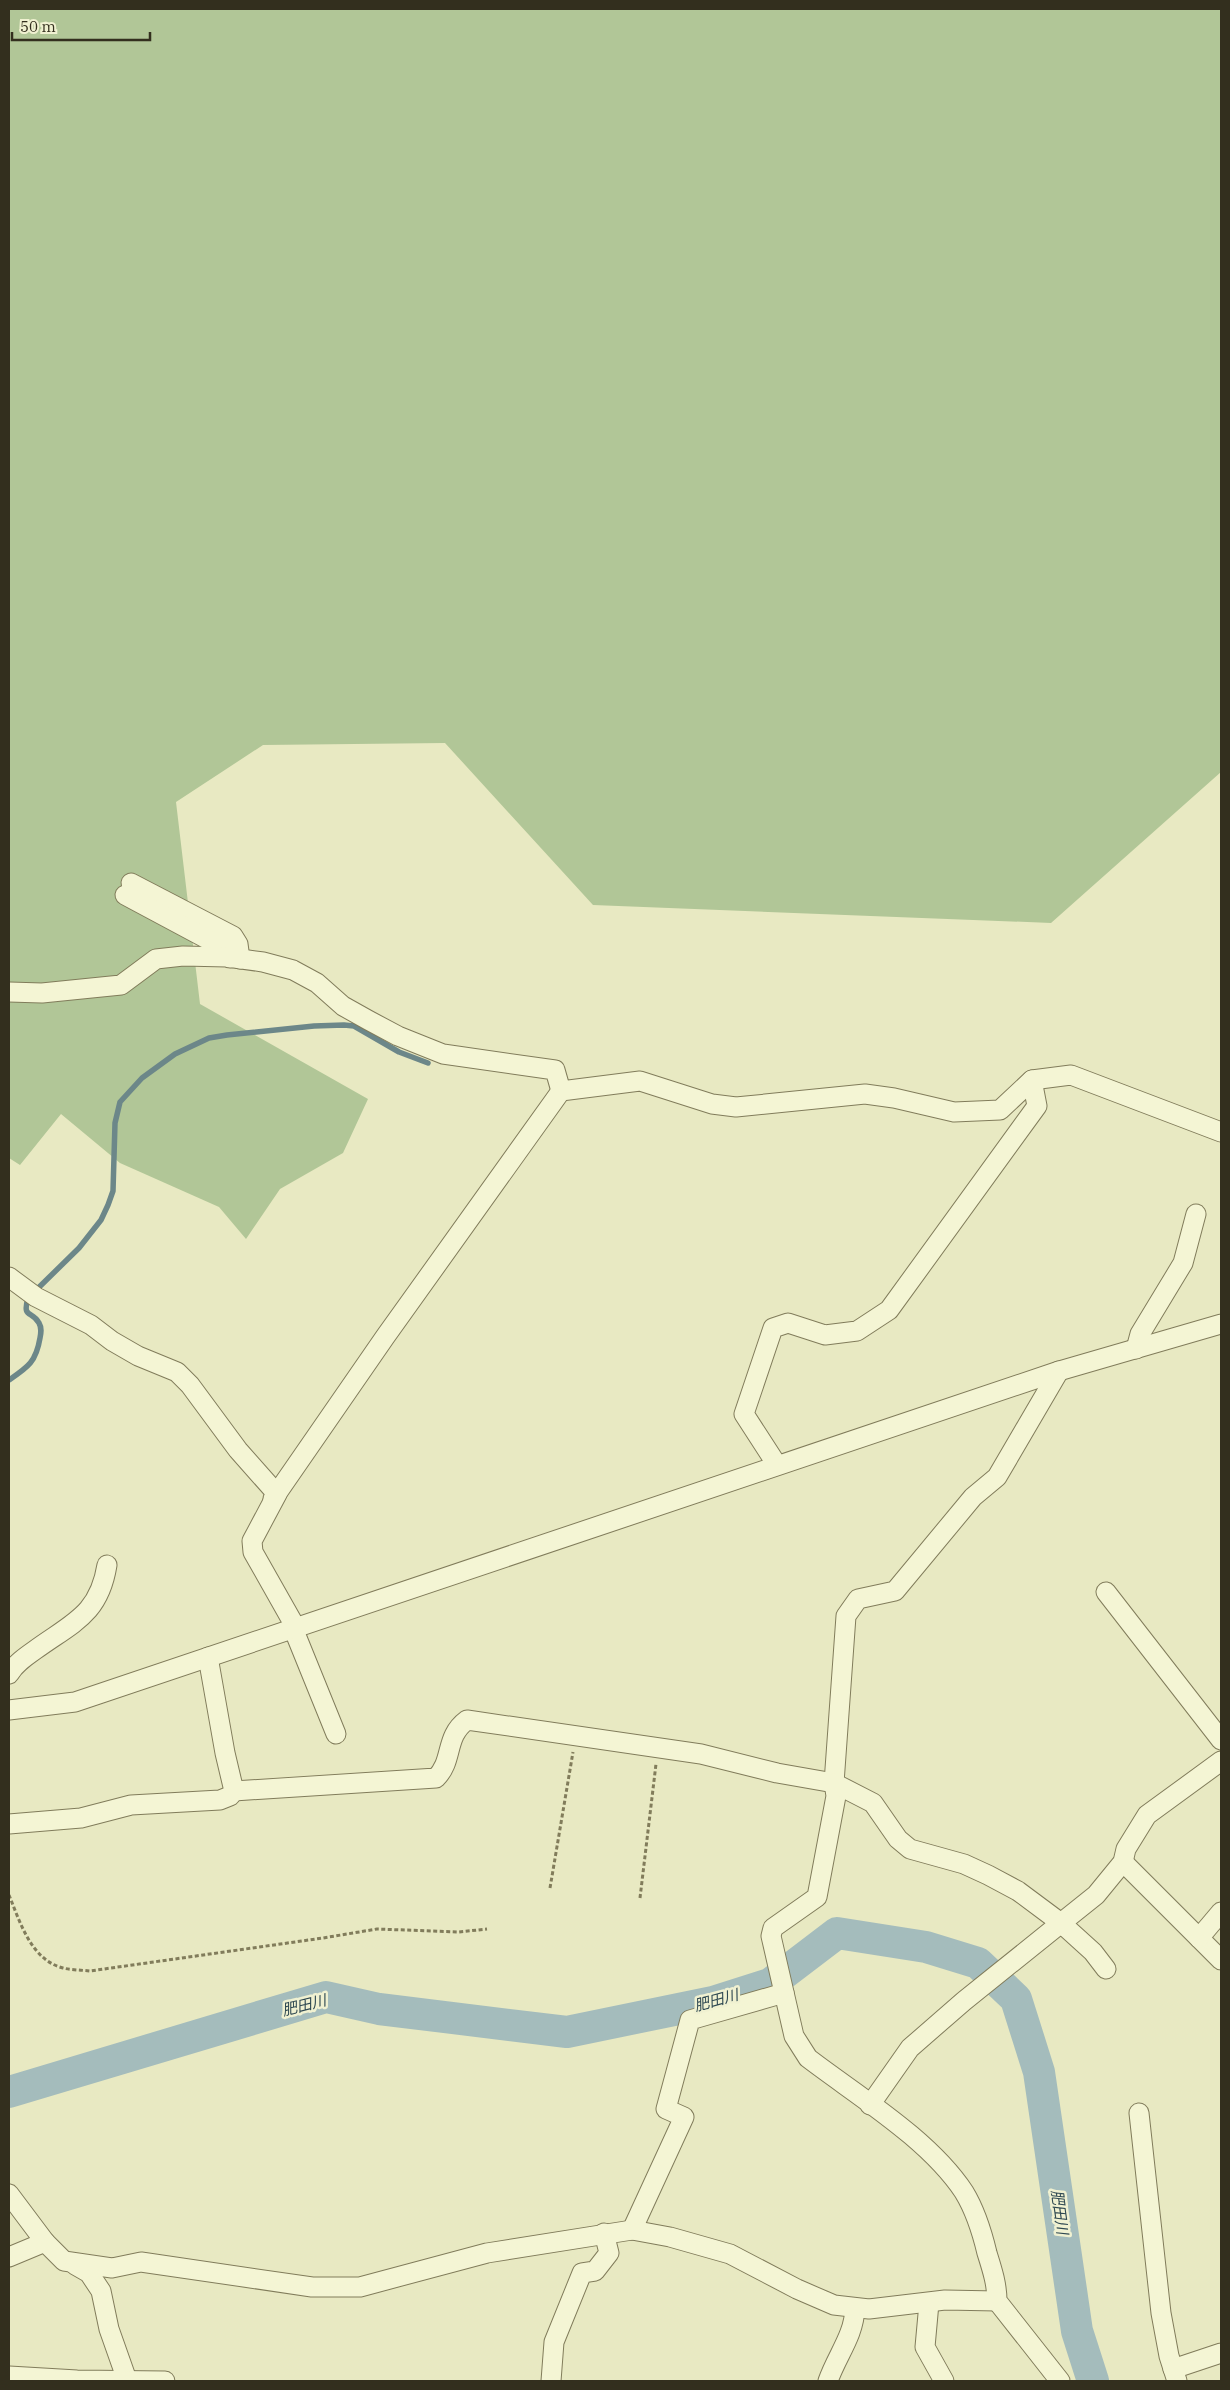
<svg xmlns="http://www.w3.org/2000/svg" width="1230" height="2390" viewBox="0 0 1230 2390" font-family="'IBM Plex Serif','Noto Sans JP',serif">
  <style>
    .green { fill: #b1c697 }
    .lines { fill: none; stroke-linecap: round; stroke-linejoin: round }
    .stream { stroke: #6c8789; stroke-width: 5.5 }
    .river { stroke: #a4bcbc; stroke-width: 32 }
    .minor-casing { stroke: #817c5b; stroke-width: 21 }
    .path { stroke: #817c5b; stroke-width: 3; stroke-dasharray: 4 2.5; stroke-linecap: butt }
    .minor { stroke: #f4f5d4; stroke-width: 19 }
    .labels { text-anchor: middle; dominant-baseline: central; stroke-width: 5; stroke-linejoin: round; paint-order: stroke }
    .water-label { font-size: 15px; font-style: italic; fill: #2e4851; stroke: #f0f1d1 }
  </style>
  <rect width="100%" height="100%" fill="#e8e9c2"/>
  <!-- green -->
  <polygon class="green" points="9,9 1221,9 1221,772 1051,923 593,905 445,743 263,745 176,802 200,1004 368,1099 343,1153 280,1189 246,1239 219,1207 120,1163 61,1114 20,1165 9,1158"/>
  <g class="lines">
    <!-- stream -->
    <path class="stream" d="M9,1380C28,1367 36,1362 40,1338C41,1333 42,1328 39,1323C32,1310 22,1319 28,1298L79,1248L101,1220L108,1205L113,1191L115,1123L120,1102L142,1078L175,1054L209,1038L227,1035L314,1026L344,1025L354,1026L399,1052L428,1063"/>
    <!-- river -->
    <polyline class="river" points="9,2092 326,1997 379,2009 567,2032 713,2002 770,1984 837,1933 926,1947 978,1963 1016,1999 1039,2072 1077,2331 1093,2381"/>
    <!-- minor casing -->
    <g class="minor-casing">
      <g id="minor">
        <polyline points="131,883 233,936 238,944 240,959"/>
        <polyline points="125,895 226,949 230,953 230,958"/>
        <polyline points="9,992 42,993 121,985 156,959 183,956 227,957 263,962 293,970 317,983 343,1006 368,1020 398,1036 443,1054 555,1070 561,1091"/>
        <polyline points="9,1277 36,1297 91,1325 112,1341 138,1356 177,1372 190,1385 238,1450 277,1494 252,1541 253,1552 296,1628"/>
        <polyline points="1136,1349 1140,1334 1183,1263 1196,1214"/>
        <path d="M1059,1371L997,1477L973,1497L895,1591L858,1599L846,1616L834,1783L836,1796L817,1897L773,1928L771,1936L794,2036L808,2058C859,2097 929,2139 964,2192C975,2210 982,2232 987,2253C992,2269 997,2284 997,2301L1060,2381"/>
        <polyline points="777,1465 744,1414 773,1328 788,1323 825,1335 857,1331 889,1310 1037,1106 1032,1080"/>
        <polyline points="273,1499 385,1337 561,1091 640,1081 712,1104 736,1107 865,1094 894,1098 954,1112 1000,1110 1032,1080 1071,1075 1221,1132"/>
        <polyline points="1106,1592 1221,1740"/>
        <polyline points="293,1628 336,1734"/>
        <path d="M208,1657L225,1753L234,1791L436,1778C454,1760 444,1737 467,1720L701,1754L777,1773L834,1783L873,1803L898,1839L910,1849L964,1864L988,1875L1018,1891L1061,1923L1096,1895L1123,1862L1126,1849L1147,1815L1221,1761"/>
        <path d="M9,1674C15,1664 25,1657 35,1650C72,1623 99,1615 107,1565"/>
        <polyline points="9,1710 75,1702 1059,1371 1221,1324"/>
        <polyline points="9,1824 81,1818 131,1805 220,1800 230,1796 234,1791"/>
        <polyline points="1123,1862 1221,1960"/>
        <polyline points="1199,1938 1221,1912"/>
        <polyline points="870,2105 910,2048 964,2001 1061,1923 1093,1952 1106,1969"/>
        <polyline points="1139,2113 1161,2313 1169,2356 1177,2381"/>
        <polyline points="9,2194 45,2242"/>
        <polyline points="632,2230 684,2117 666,2109 690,2020 784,1993"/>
        <polyline points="9,2257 45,2242 64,2261 112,2268 141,2262 312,2287 360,2287 487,2253 632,2230 670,2237 730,2254 797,2289 834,2305 869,2309 945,2300 997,2301"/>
        <polyline points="75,2265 89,2273 101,2291 109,2329 127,2380"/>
        <polyline points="929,2303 925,2347 944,2381"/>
        <polyline points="1173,2369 1221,2353"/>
        <polyline points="9,2376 77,2380 165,2381"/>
        <polyline points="551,2381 554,2342 582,2273 595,2271 609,2253 604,2233"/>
        <path d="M828,2381C837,2355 854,2336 855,2308"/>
      </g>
    </g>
    <!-- path -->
    <g class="path">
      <polyline points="550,1888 573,1752"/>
      <path d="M9,1895C20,1922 31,1960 63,1968C71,1970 81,1970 90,1971L323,1938L377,1929L459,1932L487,1929"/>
      <polyline points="640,1898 656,1764"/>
    </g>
    <!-- minor -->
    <use href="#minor" class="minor"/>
  </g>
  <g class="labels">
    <!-- water labels -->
    <g class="water-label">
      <text transform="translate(716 2000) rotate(-15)">肥田川</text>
      <text transform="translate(304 2005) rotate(-14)">肥田川</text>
      <text transform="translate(1060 2212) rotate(82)">肥田川</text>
    </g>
  </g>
  <!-- border -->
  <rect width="1230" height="2390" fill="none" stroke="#332f1e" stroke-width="20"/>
  <!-- scale -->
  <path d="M12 32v8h138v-8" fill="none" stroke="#332f1e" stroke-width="2.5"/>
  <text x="20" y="32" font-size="15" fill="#332f1e" stroke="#f0f1d1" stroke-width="4" paint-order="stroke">50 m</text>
</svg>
